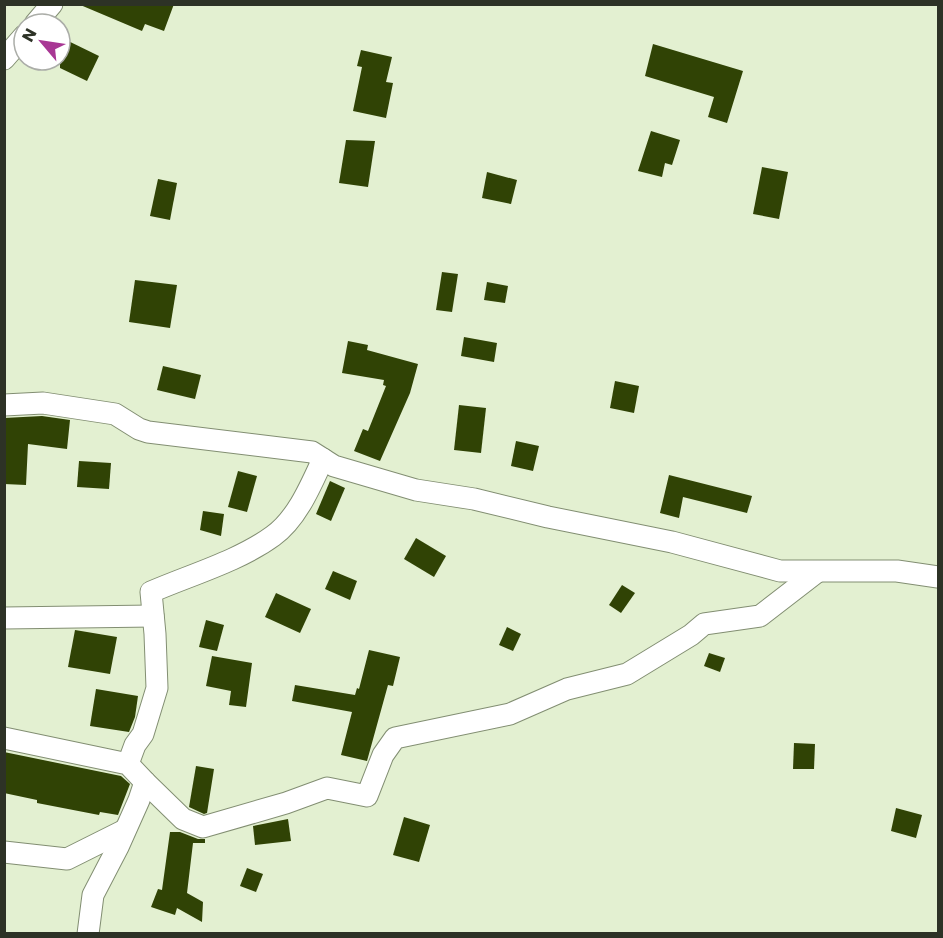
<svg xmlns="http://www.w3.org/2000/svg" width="943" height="938" viewBox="0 0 943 938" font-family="Poppins,sans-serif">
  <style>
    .building { fill: #304305 }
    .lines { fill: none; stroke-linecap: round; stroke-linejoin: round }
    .street-casing { stroke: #828e72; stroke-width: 23 }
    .street { stroke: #fff; stroke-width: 21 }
  </style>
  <rect width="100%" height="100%" fill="#e3f0d1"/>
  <!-- building -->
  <g class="building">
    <polygon points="78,4 174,4 164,31 145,24 142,31"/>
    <polygon points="60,37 99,56 87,81 60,68"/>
    <polygon points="653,44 743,71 727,123 708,117 714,97 645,76"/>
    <polygon points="361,50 392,57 386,82 393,83 386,118 353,111 362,67 357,66"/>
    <polygon points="651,131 680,140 672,165 665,163 662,177 638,171"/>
    <polygon points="346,140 375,141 368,187 339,183"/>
    <polygon points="762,167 788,172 779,219 753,214"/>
    <polygon points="487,172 517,180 511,204 482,198"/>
    <polygon points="158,179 177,183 170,220 150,216"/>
    <polygon points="442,272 458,274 452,312 436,310"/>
    <polygon points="135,280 177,285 170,328 129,322"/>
    <polygon points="487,282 508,286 505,303 484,300"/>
    <polygon points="464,337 497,343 494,362 461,356"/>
    <polygon points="348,341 368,345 367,350 418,364 410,393 380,461 354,451 363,429 368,431 386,386 383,385 384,380 342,373"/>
    <polygon points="163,366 201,375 195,399 157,390"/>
    <polygon points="615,381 639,386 634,413 610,408"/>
    <polygon points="459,405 486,408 481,453 454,450"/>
    <polygon points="42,416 70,420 67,449 28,444 26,485 4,484 4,418"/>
    <polygon points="516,441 539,446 533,471 511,466"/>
    <polygon points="79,461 111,463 109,489 77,487"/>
    <polygon points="238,471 257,476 247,512 228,507"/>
    <polygon points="669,475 752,496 747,513 683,497 679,518 660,513"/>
    <polygon points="330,481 345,488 331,521 316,514"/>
    <polygon points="203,511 224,514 221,536 200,530"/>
    <polygon points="416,538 446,556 434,577 404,559"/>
    <polygon points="333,571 357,581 350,600 325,589"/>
    <polygon points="622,585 635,593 621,613 609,605"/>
    <polygon points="276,593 311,609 300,633 265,617"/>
    <polygon points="206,620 224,625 217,651 199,647"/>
    <polygon points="507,627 521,634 513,651 499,645"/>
    <polygon points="75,630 117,637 110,674 68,667"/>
    <polygon points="369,650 400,657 393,686 388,685 367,761 341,755 352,712 292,701 295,685 355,695 357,688 359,689"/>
    <polygon points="709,653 725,658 720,672 704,666"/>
    <polygon points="212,656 252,663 246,707 229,705 231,691 206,686"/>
    <polygon points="96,689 138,696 135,717 129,732 90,726"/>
    <polygon points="794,743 815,744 814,769 793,769"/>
    <polygon points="4,752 121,776 130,784 118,815 100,812 99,815 37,803 37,800 4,793"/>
    <polygon points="196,766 214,769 207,813 204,814 189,807"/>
    <polygon points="896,808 922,815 916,838 891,831"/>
    <polygon points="404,817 430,825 419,862 393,855"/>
    <polygon points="288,819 291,841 255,845 253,826"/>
    <polygon points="170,832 180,832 198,839 205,839 205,843 193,843 187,893 203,902 202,922 177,908 175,915 151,907 158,889 162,890"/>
    <polygon points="247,868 263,874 256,892 240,886"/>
  </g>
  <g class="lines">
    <!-- street casing -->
    <g class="street-casing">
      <g id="street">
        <polyline points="35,24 52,4"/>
        <polyline points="4,59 24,36"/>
        <polyline points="4,405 43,403 115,414 139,429 148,432 312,452 334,466 416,490 474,499 548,517 672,542 780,571 897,571 938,577"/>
        <polyline points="4,618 153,616"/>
        <polyline points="4,738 128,764 145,782 139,800 118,847 93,895 88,934"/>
        <path d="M128,764L135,745L143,734L157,688L155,634L151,592C190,575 239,561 273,536C297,519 311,485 323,459"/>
        <polyline points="145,782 183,819 203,827 286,803 327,788 367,796 383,755 395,738 510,714 567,689 627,674 691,635 704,624 760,616 817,572"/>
        <polyline points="4,852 67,859 125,830"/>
      </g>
    </g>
    <!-- street -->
    <use href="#street" class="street"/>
  </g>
  <!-- border -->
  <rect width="943" height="938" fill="none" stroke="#2d3226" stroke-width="12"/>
  <!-- north arrow -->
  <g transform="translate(42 42) rotate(299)"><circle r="28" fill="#ffffff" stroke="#abada8" stroke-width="1.5"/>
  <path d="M0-4.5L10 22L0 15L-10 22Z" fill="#a83794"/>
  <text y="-9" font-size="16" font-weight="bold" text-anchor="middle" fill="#2d3226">N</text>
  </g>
</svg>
